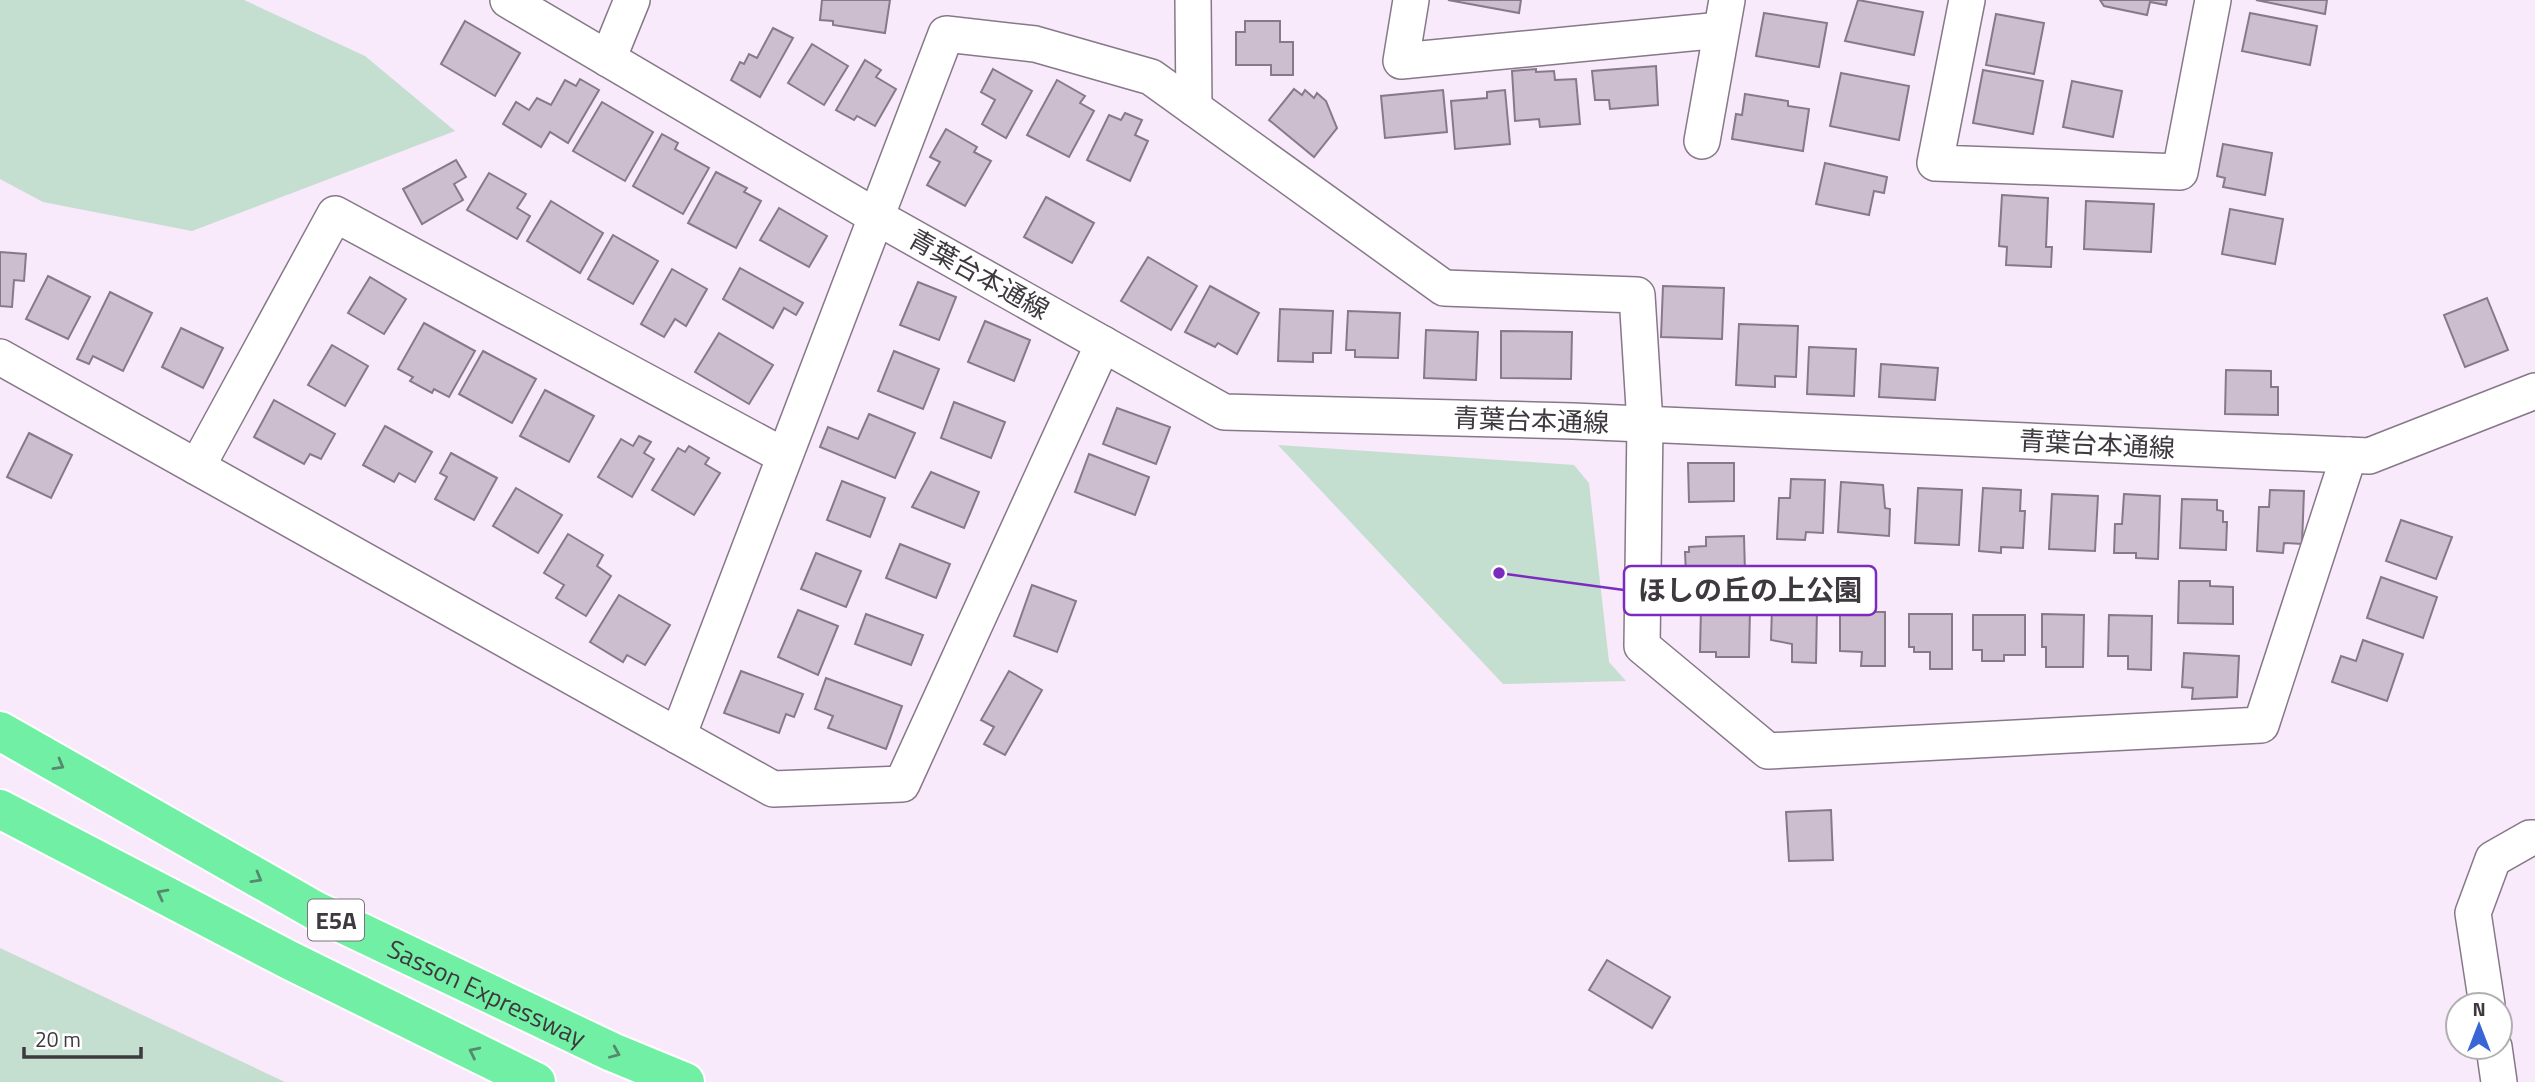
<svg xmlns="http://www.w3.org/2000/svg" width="2535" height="1082" viewBox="0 0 2535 1082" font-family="'Titillium Web','Noto Sans JP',sans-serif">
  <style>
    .green { fill: #c4ded0 }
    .building { fill: #ccbdcf; stroke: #87798a; stroke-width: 2 }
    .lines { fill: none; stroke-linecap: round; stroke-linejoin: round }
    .minor-casing { stroke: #867888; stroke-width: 38 }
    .motorway-casing { stroke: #fff; stroke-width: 42 }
    .minor { stroke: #fff; stroke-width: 35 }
    .motorway { stroke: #71efa5; stroke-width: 38 }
    .oneway { stroke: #558a6d }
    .labels { text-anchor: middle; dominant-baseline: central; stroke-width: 7; stroke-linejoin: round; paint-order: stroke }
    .shield { fill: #fff; stroke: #787479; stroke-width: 2 }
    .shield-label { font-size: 24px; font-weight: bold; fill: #3e383f }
    .street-label { font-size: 26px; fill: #3e383f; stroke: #fff }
    .leader { fill: none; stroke: #7b2cbf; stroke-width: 2.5 }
    .callout-dot { fill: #7b2cbf; stroke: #fff; stroke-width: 2.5 }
    .callout { fill: #fff; stroke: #7b2cbf; stroke-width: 2.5 }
    .callout-label { font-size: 28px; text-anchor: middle; font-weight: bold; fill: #3e383f }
  </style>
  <rect width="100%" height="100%" fill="#f8e9fb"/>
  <!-- green -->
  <g class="green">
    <polygon points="0,0 244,0 365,56 455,131 192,231 43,202 0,179"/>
    <polygon points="1278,445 1574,465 1589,483 1609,662 1626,681 1503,684"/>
    <polygon points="0,947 0,948 285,1082 0,1082"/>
  </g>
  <!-- building -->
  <g class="building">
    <polygon points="822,0 890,0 885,33 833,25 833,21 820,20"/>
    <polygon points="1448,0 1521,0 1519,13"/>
    <polygon points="1858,0 1923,12 1914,55 1845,41"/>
    <polygon points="2100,0 2167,0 2166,5 2150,2 2147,15 2104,6"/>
    <polygon points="2256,0 2327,0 2325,14"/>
    <polygon points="1764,13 1827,23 1819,67 1756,56"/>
    <polygon points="2250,13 2317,26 2310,65 2242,51"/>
    <polygon points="1996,14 2044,23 2034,74 1986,65"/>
    <polygon points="465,21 520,53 495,96 441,64"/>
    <polygon points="1245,21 1280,21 1280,42 1293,42 1293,75 1271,75 1271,65 1236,65 1236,32 1245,32"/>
    <polygon points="773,28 793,38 760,97 731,80 740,62 744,64 749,54 757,58"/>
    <polygon points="812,44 848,66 824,105 788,83"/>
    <polygon points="865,60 881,70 876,77 896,89 875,126 857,116 854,120 836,110"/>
    <polygon points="1656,66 1658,105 1610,109 1609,100 1595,100 1592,71"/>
    <polygon points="993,69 1032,91 1006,138 982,124 995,100 981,92"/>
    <polygon points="1536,69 1536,72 1554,71 1555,80 1576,79 1580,124 1540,127 1539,119 1515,121 1512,71"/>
    <polygon points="1983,70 2043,81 2033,134 1973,123"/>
    <polygon points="1841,73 1909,86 1899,140 1830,126"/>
    <polygon points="580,79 599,90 568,143 550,132 541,147 503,124 516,102 529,110 537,98 551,105 565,80 576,86"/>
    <polygon points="1057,80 1085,96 1080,103 1094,111 1069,157 1027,135"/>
    <polygon points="2072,81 2122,91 2113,137 2063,127"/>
    <polygon points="1294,89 1302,95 1305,90 1314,98 1317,93 1326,101 1337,128 1314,157 1269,120"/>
    <polygon points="1443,90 1447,132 1385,138 1381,96"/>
    <polygon points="1505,90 1510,144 1455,149 1451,101 1487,98 1487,92"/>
    <polygon points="1745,94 1788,101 1788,106 1809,109 1803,151 1732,139 1736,114 1742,115"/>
    <polygon points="602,102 653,132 625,181 573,151"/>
    <polygon points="1125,113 1142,120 1135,135 1148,141 1130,181 1087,160 1109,115 1121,120"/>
    <polygon points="946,129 977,147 974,152 991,161 965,206 927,185 940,162 930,157"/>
    <polygon points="662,134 678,143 675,149 709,168 683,214 633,186"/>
    <polygon points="2223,144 2272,153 2265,195 2223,187 2225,178 2217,176"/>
    <polygon points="456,160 466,177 454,184 463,200 422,224 403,189"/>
    <polygon points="1825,163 1887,177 1884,193 1874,191 1869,215 1816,204"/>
    <polygon points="716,172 747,188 744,192 761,201 736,248 688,223"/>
    <polygon points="489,173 526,194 517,208 530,216 517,239 467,210"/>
    <polygon points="2002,195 2048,198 2046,247 2052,247 2051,267 2006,265 2007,247 1999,246"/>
    <polygon points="1046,197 1094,223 1072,263 1024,237"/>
    <polygon points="551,201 603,233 580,273 527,241"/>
    <polygon points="2086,201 2154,204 2151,252 2084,249"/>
    <polygon points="779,208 827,236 809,267 760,240"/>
    <polygon points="2230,209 2283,219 2275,264 2222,254"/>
    <polygon points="613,235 658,261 633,304 588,279"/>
    <polygon points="0,252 26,254 24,281 14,280 12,307 0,306"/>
    <polygon points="1148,257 1197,286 1171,330 1121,301"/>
    <polygon points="740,268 803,303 796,315 784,308 773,328 723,299"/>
    <polygon points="672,269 707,289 686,326 675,319 664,337 641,324"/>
    <polygon points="48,276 90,297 68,339 26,319"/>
    <polygon points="370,277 406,299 384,334 348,313"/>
    <polygon points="918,282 956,297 939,340 900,325"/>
    <polygon points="1210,286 1259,313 1237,354 1218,343 1215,347 1185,332"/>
    <polygon points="1663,286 1724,288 1722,339 1661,337"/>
    <polygon points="110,292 152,313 123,371 93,356 89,364 77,359"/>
    <polygon points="2487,298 2508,350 2465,367 2444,315"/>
    <polygon points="1280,309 1333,311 1331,353 1313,353 1313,362 1278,361"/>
    <polygon points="1348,311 1400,313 1398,358 1355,357 1355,350 1346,350"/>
    <polygon points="985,321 1030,340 1014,381 968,362"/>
    <polygon points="424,323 475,351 449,397 434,389 432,393 410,381 413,377 398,369"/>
    <polygon points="1739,324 1798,326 1796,377 1775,376 1775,387 1736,385"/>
    <polygon points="181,328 223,348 203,388 162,367"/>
    <polygon points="1426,330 1478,332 1476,380 1424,378"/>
    <polygon points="1501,331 1572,332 1571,379 1501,378"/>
    <polygon points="719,333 773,365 749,404 695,372"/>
    <polygon points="332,345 368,366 345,406 308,385"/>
    <polygon points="1809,347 1856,349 1854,396 1807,394"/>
    <polygon points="483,351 536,379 512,423 459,394"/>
    <polygon points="894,351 939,369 923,409 878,391"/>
    <polygon points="1881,364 1938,368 1935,400 1879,397"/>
    <polygon points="2226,370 2271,371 2271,387 2278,387 2278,415 2225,414"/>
    <polygon points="545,390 594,416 569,462 520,436"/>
    <polygon points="274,400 335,434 321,459 310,454 304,464 254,437"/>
    <polygon points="954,402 1005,422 991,458 941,438"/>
    <polygon points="1117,408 1170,427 1156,464 1103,444"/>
    <polygon points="869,414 915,433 895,478 820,447 828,427 858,439"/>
    <polygon points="385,426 432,452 415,482 399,473 394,482 363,465"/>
    <polygon points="29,433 72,455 51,498 7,477"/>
    <polygon points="639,436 651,442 644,453 654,459 632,497 598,477 621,439 633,446"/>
    <polygon points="689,446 709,458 705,464 720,473 694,515 652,490 678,448 685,452"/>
    <polygon points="451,453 497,478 474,520 435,499 447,477 440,473"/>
    <polygon points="1089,454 1149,477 1135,515 1075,492"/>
    <polygon points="1688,463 1734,463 1734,501 1689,502"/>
    <polygon points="931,472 979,492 964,528 912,507"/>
    <polygon points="1791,479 1825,480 1823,533 1806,532 1805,540 1777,539 1779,498 1790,498"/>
    <polygon points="842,481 885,498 870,537 827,520"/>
    <polygon points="1841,482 1883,485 1885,508 1890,509 1889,536 1838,532"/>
    <polygon points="516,488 562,515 538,553 493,526"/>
    <polygon points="1918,488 1962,490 1959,545 1915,543"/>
    <polygon points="1983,488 2021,490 2020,511 2025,511 2023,548 2001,547 2001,553 1979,551"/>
    <polygon points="2270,490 2304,491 2302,544 2284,543 2283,553 2257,551 2259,507 2269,507"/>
    <polygon points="2052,494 2098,496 2095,551 2049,549"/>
    <polygon points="2124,494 2160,496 2158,559 2136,558 2136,553 2114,553 2115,524 2122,524"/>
    <polygon points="2182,499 2217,500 2217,510 2223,511 2223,522 2227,522 2226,550 2180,548"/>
    <polygon points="2401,520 2452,537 2436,579 2386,561"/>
    <polygon points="568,534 603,555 597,566 611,576 586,616 556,598 564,585 544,573"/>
    <polygon points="1744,536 1745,573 1686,574 1685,552 1689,552 1689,547 1706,546 1706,537"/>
    <polygon points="900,544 950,564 936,598 886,578"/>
    <polygon points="816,553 861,571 846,607 801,589"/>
    <polygon points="2381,577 2437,597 2423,638 2367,618"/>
    <polygon points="2179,581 2210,581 2210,586 2233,587 2233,624 2178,623"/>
    <polygon points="1032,585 1076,601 1057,652 1014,636"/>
    <polygon points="619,595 670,625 645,665 627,655 623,662 590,642"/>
    <polygon points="1772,607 1817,608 1816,663 1792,662 1792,644 1771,640"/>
    <polygon points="1701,608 1750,609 1749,657 1716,657 1716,652 1700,652"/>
    <polygon points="798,610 838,626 818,675 778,657"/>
    <polygon points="1840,612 1885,612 1885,666 1861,666 1862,652 1840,651"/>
    <polygon points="866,614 923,635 911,665 855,644"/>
    <polygon points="1909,614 1952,614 1952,669 1930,669 1930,652 1914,652 1914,647 1909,647"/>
    <polygon points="2042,614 2084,615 2083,667 2046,667 2046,647 2042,647"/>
    <polygon points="1973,615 2025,615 2025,655 2004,655 2004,661 1982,661 1982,650 1973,650"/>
    <polygon points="2109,615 2152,616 2151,670 2128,669 2128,656 2108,656"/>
    <polygon points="2363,640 2403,654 2387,701 2332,682 2341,656 2356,661"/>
    <polygon points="2184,653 2239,656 2237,697 2192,699 2193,688 2182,687"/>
    <polygon points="741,671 803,694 794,717 786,714 779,733 724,713"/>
    <polygon points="1009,671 1042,690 1005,755 984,744 994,727 981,720"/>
    <polygon points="826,678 902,706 886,749 828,728 833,716 815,709"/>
    <polygon points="1831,810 1833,860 1789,861 1786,812"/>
    <polygon points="1607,960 1670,997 1652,1028 1589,990"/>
  </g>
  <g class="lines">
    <!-- minor casing -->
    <g class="minor-casing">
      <g id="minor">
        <polyline points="508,0 875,216 1224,412 1573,421 2369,456 2535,391"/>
        <polyline points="1193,0 1194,108"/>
        <polyline points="1411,0 1401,61 1721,30"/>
        <polyline points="1967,0 1935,163 2180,172 2213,0"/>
        <polyline points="608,59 632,0"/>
        <polyline points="1702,141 1727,0"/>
        <polyline points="0,357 773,789 902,784 1103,344"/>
        <polyline points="197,467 335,214 784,456"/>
        <polyline points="678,736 946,34 1035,44 1151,77 1444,288 1637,295 1645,424 1642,646 1768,751 2261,725 2349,455"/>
        <polyline points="2487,1005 2473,913 2493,859 2530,838 2535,838"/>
        <polyline points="2494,1047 2499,1082"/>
      </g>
    </g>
    <!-- motorway casing -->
    <g class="motorway-casing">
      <g id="motorway">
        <path id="s1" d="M0,731L316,911L612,1052L685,1082"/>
        <polyline points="0,809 289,960 536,1082"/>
      </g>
    </g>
    <!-- minor -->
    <use href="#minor" class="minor"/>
    <!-- motorway -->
    <use href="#motorway" class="motorway"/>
  </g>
  <!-- one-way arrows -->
  <defs><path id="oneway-chevron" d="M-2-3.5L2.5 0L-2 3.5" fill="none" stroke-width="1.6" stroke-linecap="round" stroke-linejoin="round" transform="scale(1.75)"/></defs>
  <g class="oneway">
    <use href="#oneway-chevron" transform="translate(59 765) rotate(30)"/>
    <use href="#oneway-chevron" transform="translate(257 878) rotate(30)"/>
    <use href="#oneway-chevron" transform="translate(162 894) rotate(-152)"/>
    <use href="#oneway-chevron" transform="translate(474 1052) rotate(-154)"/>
    <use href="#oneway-chevron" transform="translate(615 1053) rotate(23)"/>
  </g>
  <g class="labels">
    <!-- shield labels -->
    <rect class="shield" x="308" y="899.5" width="56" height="41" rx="5"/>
    <g class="shield-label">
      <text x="336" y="920">E5A</text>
    </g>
    <!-- street labels -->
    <g class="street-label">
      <text transform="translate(979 274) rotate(29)">青葉台本通線</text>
      <text transform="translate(1531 420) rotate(2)">青葉台本通線</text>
      <text transform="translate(2097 444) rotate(3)">青葉台本通線</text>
      <text stroke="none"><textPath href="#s1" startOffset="553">Sasson Expressway</textPath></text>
    </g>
  </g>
  <!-- callouts -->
  <path class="leader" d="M1499 573L1624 590"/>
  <circle class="callout-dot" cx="1499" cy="573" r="7"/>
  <rect class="callout" x="1624" y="566" width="252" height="49" rx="7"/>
  <g class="callout-label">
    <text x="1750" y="600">ほしの丘の上公園</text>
  </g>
  <!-- north arrow -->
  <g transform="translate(2479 1026)"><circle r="33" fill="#ffffff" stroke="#b2afb2" stroke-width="2"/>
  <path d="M0-5L12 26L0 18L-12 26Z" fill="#3966d6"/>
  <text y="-10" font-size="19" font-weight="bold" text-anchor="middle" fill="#3e383f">N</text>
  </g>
  <!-- scale -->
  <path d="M24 1047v10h117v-10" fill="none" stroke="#3e383f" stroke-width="3.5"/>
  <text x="35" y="1047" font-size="21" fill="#3e383f" stroke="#ffffff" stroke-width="5" paint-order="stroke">20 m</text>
</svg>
